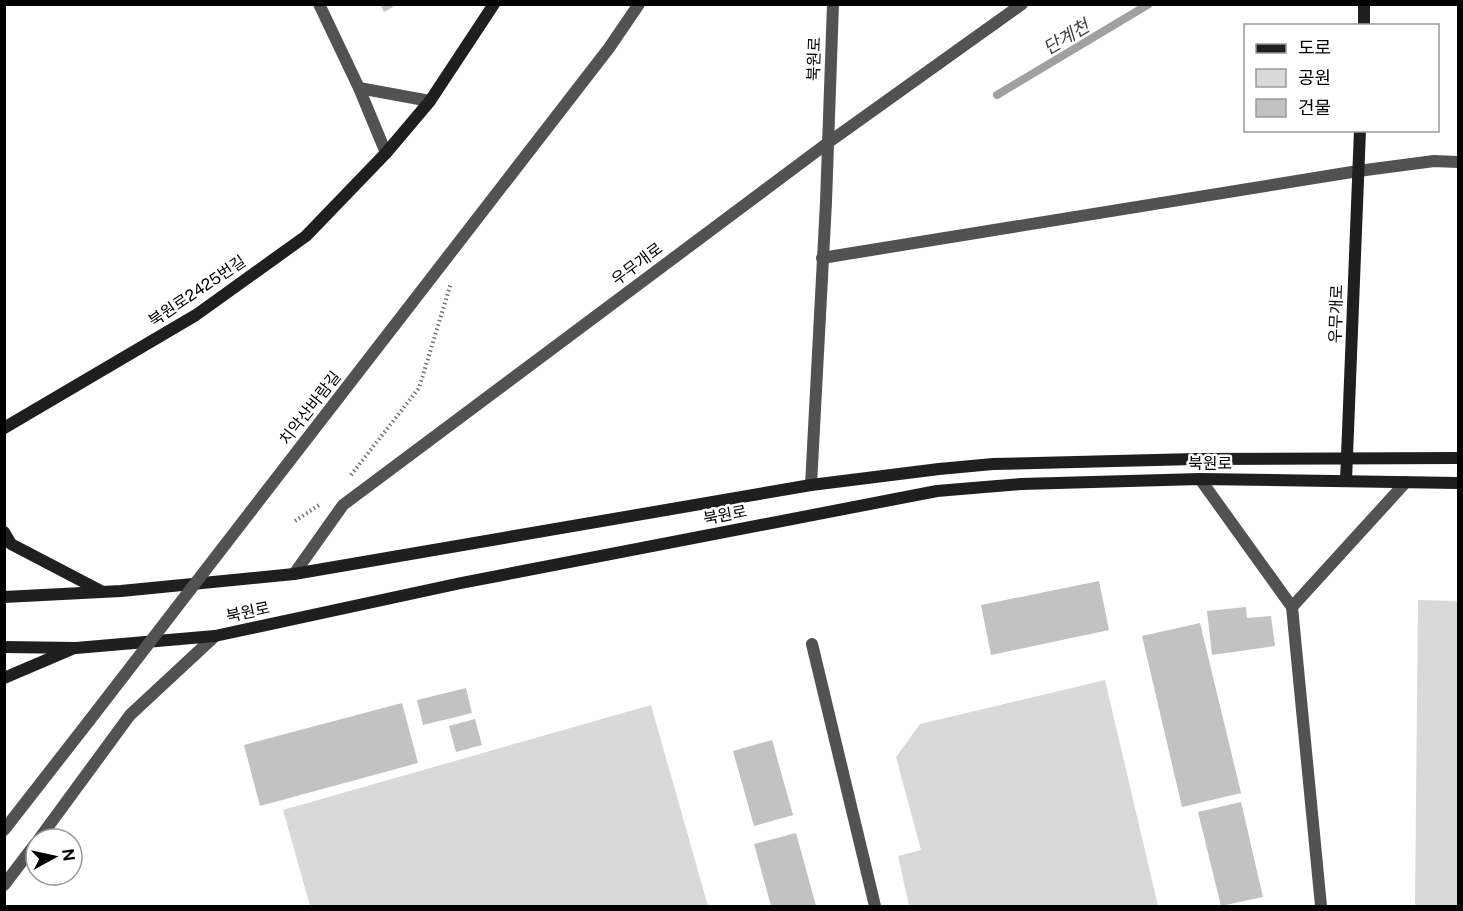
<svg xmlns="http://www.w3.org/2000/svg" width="1463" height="911" viewBox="0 0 1463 911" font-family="'Public Sans','Noto Sans KR',sans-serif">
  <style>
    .green { fill: #d9d9d9 }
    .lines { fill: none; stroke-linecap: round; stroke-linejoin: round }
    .stream { stroke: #a0a0a0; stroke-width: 8 }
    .building { fill: #c2c2c2 }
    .path { stroke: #747474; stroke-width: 4; stroke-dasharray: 1.5 3; stroke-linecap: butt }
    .lane { stroke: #525252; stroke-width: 12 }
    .street { stroke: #525252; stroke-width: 12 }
    .secondary { stroke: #1f1f1f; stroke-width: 12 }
    .street-bridge { stroke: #525252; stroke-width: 12 }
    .labels { text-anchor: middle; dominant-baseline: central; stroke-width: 5; stroke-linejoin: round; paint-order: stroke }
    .street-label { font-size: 16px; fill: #000; stroke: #fff }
    .water-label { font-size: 18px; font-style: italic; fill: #414141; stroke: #fff }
  </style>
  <rect width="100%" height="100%" fill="#fff"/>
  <!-- green -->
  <g class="green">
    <polygon points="1418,600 1458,601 1458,906 1415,906"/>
    <polygon points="1105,680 1158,906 909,906 898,856 921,850 896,757 920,724"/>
    <polygon points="651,705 708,906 310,906 283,810"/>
  </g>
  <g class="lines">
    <!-- stream -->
    <polyline class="stream" points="997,95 1149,4"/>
  </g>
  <!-- building -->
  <g class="building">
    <polygon points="380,4 398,4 384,12"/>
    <polygon points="1099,581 1109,630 991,655 981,605"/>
    <polygon points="1246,607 1247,618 1271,616 1275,646 1212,655 1207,611"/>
    <polygon points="1200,623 1241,793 1182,807 1142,636"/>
    <polygon points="466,688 472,713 423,725 417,700"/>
    <polygon points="402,703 418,763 260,806 244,745"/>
    <polygon points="475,719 482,745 456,752 449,726"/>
    <polygon points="772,740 793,815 754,826 733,751"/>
    <polygon points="1241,802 1263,897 1221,906 1198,812"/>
    <polygon points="796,833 816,906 771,906 754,844"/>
  </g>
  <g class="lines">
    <!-- path -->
    <g class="path">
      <polyline points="351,475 419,388 451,283"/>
      <polyline points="295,521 319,505"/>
    </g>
    <!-- lane -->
    <g class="lane">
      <polyline points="822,258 1358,171"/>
      <polyline points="811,485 826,202 833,4"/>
      <polyline points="812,644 875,906"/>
    </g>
    <!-- street -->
    <g class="street">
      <polyline points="319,4 359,88 386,153"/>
      <polyline points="359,88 430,101"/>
      <polyline points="1358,171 1434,161 1458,162"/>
      <polyline points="1200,479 1292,607 1321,906"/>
      <polyline points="251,511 609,48 639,4"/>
      <polyline points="294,574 343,505 829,142 1022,4"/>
      <polyline points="1292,607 1406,482"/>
      <polyline points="4,830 89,721"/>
      <polyline points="39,839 130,715 215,636"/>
      <polyline points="4,885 36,843"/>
    </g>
    <!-- secondary -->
    <g class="secondary">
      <polyline points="1364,26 1364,4"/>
      <polyline points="4,428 196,315 306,236 386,153 430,101 494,4"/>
      <polyline points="1346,481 1360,130"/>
      <polyline points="4,532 11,544 101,591"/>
      <polyline points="4,597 121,591 294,574 811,485 939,469 993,464 1195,459 1458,458"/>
      <polyline points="4,647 76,648 215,636 461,583 937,491 1021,484 1200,479 1458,483"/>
      <polyline points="4,678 72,649"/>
    </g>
    <!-- street-bridge -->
    <polyline class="street-bridge" points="89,721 251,511"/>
  </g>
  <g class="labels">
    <!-- street labels -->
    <g class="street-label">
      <text transform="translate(814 59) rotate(-88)">북원로</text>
      <text transform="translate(637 264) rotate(-37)">우무개로</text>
      <text transform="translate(197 291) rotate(-34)">북원로2425번길</text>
      <text transform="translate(1336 314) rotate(-88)">우무개로</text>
      <text transform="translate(310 408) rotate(-52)">치악산바람길</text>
      <text x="1210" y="463">북원로</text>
      <text transform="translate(725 515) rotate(-11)">북원로</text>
      <text transform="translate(248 612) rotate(-12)">북원로</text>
    </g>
    <!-- water labels -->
    <g class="water-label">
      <text transform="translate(1066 37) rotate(-31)">단계천</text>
    </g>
  </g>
  <!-- border -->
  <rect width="1463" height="911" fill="none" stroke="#000000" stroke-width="12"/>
  <!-- legend -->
  <rect x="1244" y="24" width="195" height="108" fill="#ffffff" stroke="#999999" stroke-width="1.5"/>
  <rect x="1256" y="44" width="30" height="9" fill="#1f1f1f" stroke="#999999" stroke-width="1.5"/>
  <text x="1298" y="54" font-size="18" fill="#000000">도로</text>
  <rect x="1256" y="69" width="30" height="18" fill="#d9d9d9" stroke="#999999" stroke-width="1.5"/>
  <text x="1298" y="84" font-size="18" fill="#000000">공원</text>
  <rect x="1256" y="99" width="30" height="18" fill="#c2c2c2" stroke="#999999" stroke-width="1.5"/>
  <text x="1298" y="114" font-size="18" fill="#000000">건물</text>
  <!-- north arrow -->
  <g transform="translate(54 857) rotate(82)"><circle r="28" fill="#ffffff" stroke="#999999" stroke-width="1.5"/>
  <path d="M0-4.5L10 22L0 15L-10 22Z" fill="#000000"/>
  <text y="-9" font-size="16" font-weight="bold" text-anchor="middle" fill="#000000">N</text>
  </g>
</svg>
